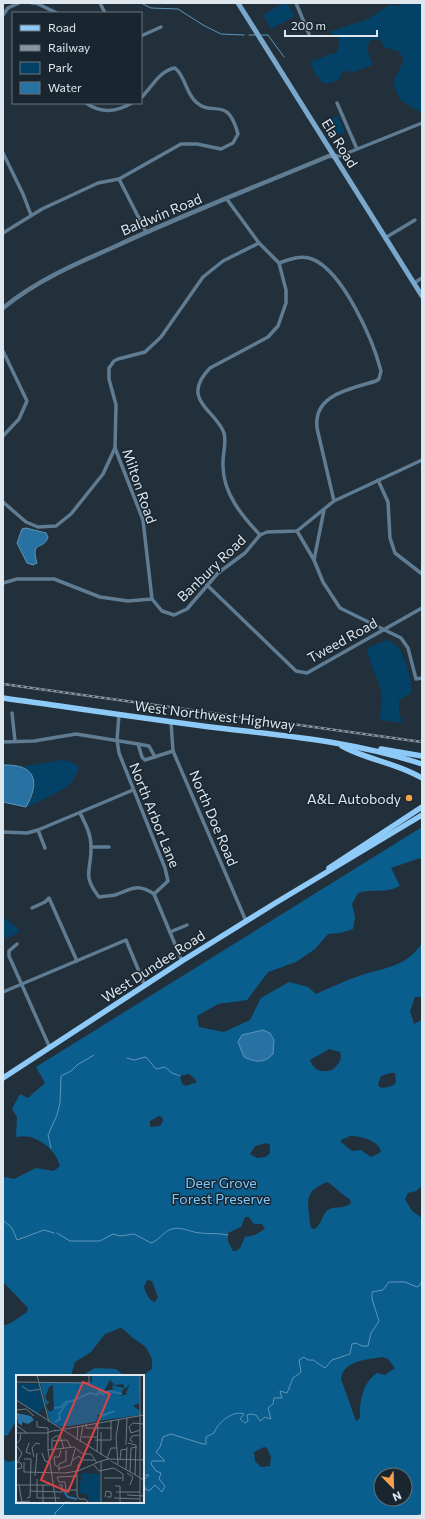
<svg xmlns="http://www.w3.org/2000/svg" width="425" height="1519" font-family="Commissioner,sans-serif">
  <rect width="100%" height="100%" fill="#22303b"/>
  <g fill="#034266">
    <polygon points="284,3 287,3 295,16 271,29 263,15"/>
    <path d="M403,3H422V113L400,100L393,83L404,59L398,51L384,47L380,39L370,40L367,50L373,65L351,73L347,70L341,73C340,83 332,83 323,83C317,76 310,70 312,60C320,60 327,54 336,53L339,46L338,37L329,32L368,19L389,5L398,6Z"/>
    <polygon points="338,116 345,132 332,137 325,122"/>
    <path d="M387,640C391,641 395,644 398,647C404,653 414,685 411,693L399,700V711L402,723L380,720C380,714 383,699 382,695C380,680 369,665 367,648Z"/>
    <path d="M63,760L72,762L79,767C77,774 73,781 68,786C64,789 29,807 26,807C38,790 39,778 20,767Z"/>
    <polygon points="3,917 18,928 19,933 3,939"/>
  </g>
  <g fill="#0a5e8d" fill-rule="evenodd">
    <path d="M422,827V860L420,858L391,868L400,886C383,894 375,888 358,893L352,904L355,917L353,929L340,933L328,934L315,949L296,962L268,972L247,1000L218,1004L197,1016L199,1027L224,1032L250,1020L261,998L289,982L308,987L316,994C330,988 344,981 359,976C384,967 406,968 422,943V997H415L410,1011L414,1024L422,1020V1186L416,1191L408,1193L405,1199L412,1211L422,1218V1516H3V1459L8,1462L17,1460V1502H143L142,1376L152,1369V1359L146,1347L133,1338L123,1329L120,1328L105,1334L91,1352L75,1362L71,1375L73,1376H17V1426L14,1424L8,1435L3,1436V1326L11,1323L27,1312L28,1308L3,1282V1179L6,1177L14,1179L36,1168L54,1171L60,1166C55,1148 35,1133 16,1137L17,1117L12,1109L20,1094L28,1098L45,1083L36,1067ZM329,1049L340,1052C343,1060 338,1065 332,1070C322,1073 314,1071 310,1060ZM390,1073H395L396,1082L394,1085L384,1088L379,1087L378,1084L381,1076ZM189,1074L194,1078L197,1082L186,1086L182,1084L180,1076ZM159,1116L162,1117L163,1121L160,1126L150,1127V1121ZM350,1136C360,1136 379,1140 381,1152L371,1157L361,1150L352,1151L341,1142V1140ZM266,1143L270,1145V1153L266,1157L257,1158L250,1154L255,1146ZM327,1182C333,1184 341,1195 350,1199L351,1203C345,1210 335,1205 328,1210C321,1215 321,1229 312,1229C309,1223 310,1220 309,1213C306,1195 310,1189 327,1182ZM245,1217H249L254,1224H262L265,1229L255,1235L245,1237L240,1248L236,1251H233L228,1241V1233L241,1227ZM147,1280L152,1281L158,1297L155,1302C148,1300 146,1293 144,1287ZM382,1357L388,1359L395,1368L385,1375L377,1373C363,1382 359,1402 360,1418L356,1421L341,1379C343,1360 367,1360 382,1357ZM264,1447L267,1448L271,1457L270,1466L261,1467L255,1461L254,1452ZM381,1475H405V1499H381Z"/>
    <polygon points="95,1368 116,1369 124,1376 81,1376"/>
  </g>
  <g fill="#2872a3" stroke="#5f95b9">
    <path d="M26,528L46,533L48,537C44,551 30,539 37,563L33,565L27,563L17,543L22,529Z"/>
    <path d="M3,765C35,764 41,781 26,807L3,802Z"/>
    <path d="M263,1030L270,1033L274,1040L273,1054C264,1064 255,1062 244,1057L238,1042L242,1035Z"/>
  </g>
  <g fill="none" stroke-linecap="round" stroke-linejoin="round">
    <g stroke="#5f95b9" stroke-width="1">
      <polyline points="141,3 151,8 178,9 203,25 221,34 244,35"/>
      <polyline points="249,35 255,35"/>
      <polyline points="262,35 268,35 284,57"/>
      <polyline points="127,1058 134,1060 146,1057 156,1069 165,1067 172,1073 180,1076"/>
      <polyline points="51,1148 48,1135 57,1115 60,1103 61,1076 71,1071 77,1065 94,1055"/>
      <polyline points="3,1220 12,1228 17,1240 44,1230 54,1233"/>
      <path d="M57,1233L70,1241H100L113,1234L120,1236L134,1234L151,1243C159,1240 162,1234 169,1230C181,1225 188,1232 200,1233C210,1234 218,1233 228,1235"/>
      <path d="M143,1475H149L143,1481L146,1490H150L155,1485L162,1492L165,1486L159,1479L161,1473L156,1471L151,1464L152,1461H165L156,1452L160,1447L163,1437L171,1434L203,1444H206V1437L214,1433C218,1422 233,1410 244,1414L240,1419L245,1423L248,1421L247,1415L251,1414L256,1415L260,1421L265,1417L271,1419L268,1408L273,1404L274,1398H282L280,1391L287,1393L293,1378L301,1372L299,1360L304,1357L308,1360H313L325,1368L332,1360L350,1354L352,1344L356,1343L362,1346H368L371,1333L379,1321L372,1299V1292L383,1290L389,1282H405L417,1287L419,1286L422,1281"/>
      <polyline points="55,1516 55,1513 66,1502"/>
    </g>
    <g stroke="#607c92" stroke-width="3.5">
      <polyline points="32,3 36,3 57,13"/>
      <polyline points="100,3 105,13"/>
      <polyline points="296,3 309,34"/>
      <polyline points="3,15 8,8 19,3"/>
      <polyline points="141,36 161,27"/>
      <path d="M86,103C102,114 116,112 132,103"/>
      <polyline points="337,103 357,149"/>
      <polyline points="3,153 23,194 31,215"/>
      <polyline points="335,156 340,156 422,123"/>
      <polyline points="119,179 146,232"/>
      <path d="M226,198L259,243L279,263L286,290V303L278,326L268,337L210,368C179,400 216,410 224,433C227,444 222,455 223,466C223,493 242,516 260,535"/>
      <path d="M3,233L42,209L98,183L119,179L181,144H197L221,149L233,143L238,134C227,94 213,118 196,102C185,92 186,77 175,68C160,70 151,88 141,98"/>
      <polyline points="385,238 415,220"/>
      <path d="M279,263C290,259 301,255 312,259C343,271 373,340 381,371L379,379L376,381C351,389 313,394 317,428L334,501"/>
      <polyline points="414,283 422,278"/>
      <polyline points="3,351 27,401 19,419 3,436"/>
      <polyline points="378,480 388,502 390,538 395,553 422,574"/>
      <polyline points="3,502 26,522 38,527 56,526 71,514 103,474 115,448"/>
      <polyline points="297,531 314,560 323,582 340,608 401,638 408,648 416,679 422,678"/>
      <polyline points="314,560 324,510"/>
      <polyline points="3,583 17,579 54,579 100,597 128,601 152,599 162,611 174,615 187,609 218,573 245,553 260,535 267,532 297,531 334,501 422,460"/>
      <polyline points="207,585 296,671 307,673 422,608"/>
      <polyline points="152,599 143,520 115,448 116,405 109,379 109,368 114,361 118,359 145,352 161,337 203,277 223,261 259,243"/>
      <polyline points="12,713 15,741"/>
      <polyline points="119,714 117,740 119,753 165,868 168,881 154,894 182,961"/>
      <polyline points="171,722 173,751 246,921"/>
      <polyline points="3,742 34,741 76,734 138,744 142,757 145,760 173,751"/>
      <polyline points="138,744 149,746 155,757"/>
      <path d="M80,813C85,823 91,834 91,846C92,871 81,874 99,897C104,896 110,896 115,895C132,889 137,883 154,894"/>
      <polyline points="38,830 45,848"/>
      <polyline points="3,832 27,833 38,830 133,790"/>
      <polyline points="91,847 109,847"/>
      <polyline points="32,908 45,902 49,898 77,961"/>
      <polyline points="170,932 187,925"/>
      <polyline points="17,944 9,951 9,956 50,1048"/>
      <polyline points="3,992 126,940 145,986"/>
      <polyline points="419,1516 422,1515"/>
    </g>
    <path stroke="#607c92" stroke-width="4.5" d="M3,308C36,281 75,264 114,247C185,214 257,186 329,156H335"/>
    <polyline stroke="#7aa8cc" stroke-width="5" points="238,3 422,296"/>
    <g stroke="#8ecaf8" stroke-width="5.5">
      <path d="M3,698C75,708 147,719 219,728C287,736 357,742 422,764"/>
      <path d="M342,746C367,760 397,763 422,778"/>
      <polyline points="381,749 422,756"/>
      <polyline points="329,868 422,807"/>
      <polyline points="3,1078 182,961 277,902 422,815"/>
    </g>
    <defs>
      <polyline id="rail" points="3,684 422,742"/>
    </defs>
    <use href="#rail" stroke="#8a959d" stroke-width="2.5"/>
    <use href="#rail" stroke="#192630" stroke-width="1" stroke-dasharray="3" stroke-linecap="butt"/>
  </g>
  <circle fill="#f8a04b" stroke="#192630" stroke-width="1.5" cx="409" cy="798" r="4"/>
  <g text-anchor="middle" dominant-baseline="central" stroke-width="3" stroke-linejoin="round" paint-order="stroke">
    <g font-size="14" fill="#dee7ed" stroke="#192630">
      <text transform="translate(340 143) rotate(58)">Ela Road</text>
      <text transform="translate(161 214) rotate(-23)">Baldwin Road</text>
      <text transform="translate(140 486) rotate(71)">Milton Road</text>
      <text transform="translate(211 568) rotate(-44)">Banbury Road</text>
      <text transform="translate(342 640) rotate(-29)">Tweed Road</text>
      <text transform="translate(215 715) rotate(7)">West Northwest Highway</text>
      <text transform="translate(155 815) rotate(68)">North Arbor Lane</text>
      <text transform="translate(214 818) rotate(67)">North Doe Road</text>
      <text transform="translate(153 966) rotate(-33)">West Dundee Road</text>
    </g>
    <g font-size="14" fill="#dee7ed" stroke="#192630" text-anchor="end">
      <text x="401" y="798">A&amp;L Autobody</text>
    </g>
    <g font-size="14" fill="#7cc7fe" stroke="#192630">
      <text x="221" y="1182">Deer Grove<tspan x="221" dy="16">Forest Preserve</tspan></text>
    </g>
  </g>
  <g transform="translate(16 1375)">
    <rect width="128" height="128" fill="#22303b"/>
    <path d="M0,8L24,9L28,32L22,40L0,25ZM66,98L84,99L85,128H73L72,120L63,117Z" fill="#034266"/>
    <path d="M76,0H124L123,28L117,31L124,36V40L82,46L86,40H81L82,43L79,47L46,52L34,47L30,32L34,37L38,34L37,10L33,12L29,23L33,27L30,31L24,7H76ZM94,5L99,10L107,9L109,14L114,9L110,18L112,19L104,21L108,13L96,10L97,15L88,16Z" fill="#0a5e8d" fill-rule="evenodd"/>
    <path d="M0,38L15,41L18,45L12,49L6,47V51L2,48Z" fill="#2872a3"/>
    <path fill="none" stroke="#2872a3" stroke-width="2" d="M49,27L56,26L74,18L81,20L83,16L86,19L94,16L106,19M38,33L45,32L49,27M85,41L99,36M39,47L44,44L43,39L51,28M47,115L52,122L61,124"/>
    <path fill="none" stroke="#6d7982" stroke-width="1" d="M21,0L33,47M0,7L73,8V0M6,11L13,16L25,14M0,25L93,84L128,85M0,35L10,34L18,41M21,46V52L32,53V58M70,49V53H96M0,50L11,58M124,55L115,58L113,52L117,48L128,49M38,56L128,40M0,58H30L40,55M32,58V75L40,128M40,61H44L48,74M66,62H82M61,65L62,51M79,65H95V45M36,66L51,65L55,73M64,67L67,50M117,67L114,65L116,61L124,60M13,68L10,77L15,79M112,68L120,70L119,100M0,69L4,65L5,58M0,70L6,78L0,90M110,70L111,43M32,75L58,72L67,79H75L81,88M36,75V64L40,61M81,77L82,47M26,78L29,86L34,87M85,80V57M18,82L16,73L20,68L24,69M91,83L95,73H101M8,84H15L14,122L11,123M57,85L63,81L66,85M66,85H79M104,85L105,75L111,74M95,86L128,105M8,87V97L49,98L62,96L85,86M102,89L100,62L103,44M78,90L83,96L98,93L107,99V106M42,92L39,90L38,82H43L45,75M0,94L6,93L5,88L2,87M42,94L55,90L59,74M110,95L111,72M43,96V89L50,86V75M62,96V90L66,85M114,97L115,73L121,72M111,98L117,102L114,110M61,99V120L63,124H69L73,128M19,101L21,78M61,101L41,102L43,107H49L50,115H61M88,103H106M21,104V123H44M0,110H37M3,110L6,128M99,111H104V128M14,116L46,117V110H43M100,117H124M111,120L128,121M89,122L90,116L95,117V122H91M98,123L124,124M0,127L14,126M27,127V110M49,127L61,128M85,128V86L93,84M124,128V0"/>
    <path fill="#d74546" fill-opacity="0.15" stroke="#d74546" stroke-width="2" d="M67,7L94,19L52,117L25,105Z"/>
    <rect width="128" height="128" fill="none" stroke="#dee7ed" stroke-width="2"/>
  </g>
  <rect width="425" height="1519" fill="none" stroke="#dee7ed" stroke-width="8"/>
  <rect x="12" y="12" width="130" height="92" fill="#192630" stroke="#68737c"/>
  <rect x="20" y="25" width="20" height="6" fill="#8ecaf8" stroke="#68737c"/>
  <text x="48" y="32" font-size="12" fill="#dee7ed">Road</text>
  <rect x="20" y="45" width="20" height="6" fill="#8a959d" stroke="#68737c"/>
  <text x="48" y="52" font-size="12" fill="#dee7ed">Railway</text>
  <rect x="20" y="62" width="20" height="12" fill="#034266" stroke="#68737c"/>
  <text x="48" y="72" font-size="12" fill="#dee7ed">Park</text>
  <rect x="20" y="82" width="20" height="12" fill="#2872a3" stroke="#68737c"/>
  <text x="48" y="92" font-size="12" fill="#dee7ed">Water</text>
  <g transform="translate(393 1487) rotate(157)"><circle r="19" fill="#192630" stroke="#68737c"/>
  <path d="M0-3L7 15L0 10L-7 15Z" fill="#f8a04b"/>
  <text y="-6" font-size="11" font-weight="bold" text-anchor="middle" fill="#dee7ed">N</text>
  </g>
  <path d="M285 30v6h92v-6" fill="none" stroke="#dee7ed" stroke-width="2"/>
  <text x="291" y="30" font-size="12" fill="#dee7ed" stroke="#192630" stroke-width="3" paint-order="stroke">200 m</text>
</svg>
